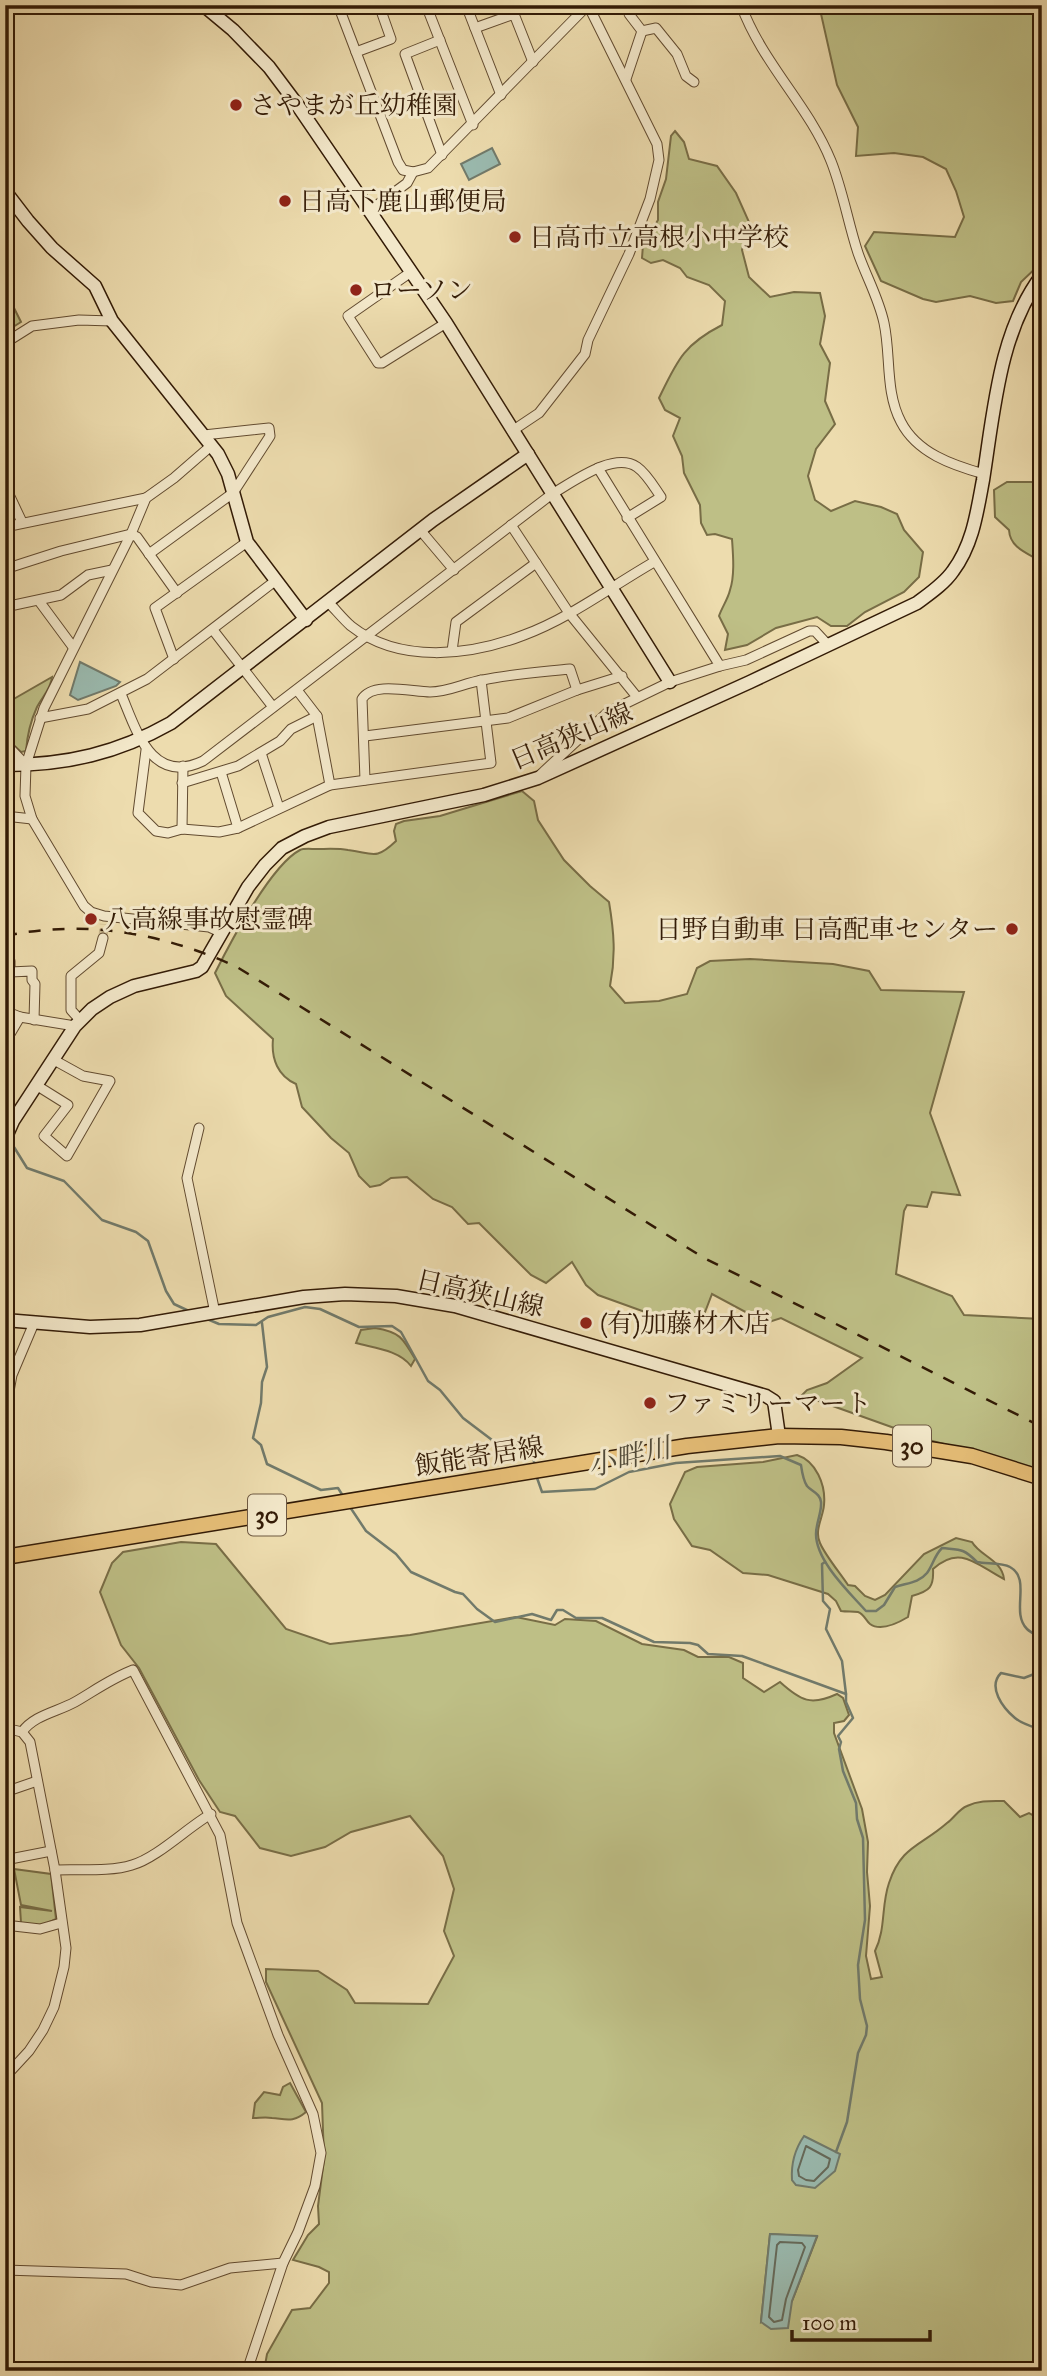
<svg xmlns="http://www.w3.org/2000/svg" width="1047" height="2376" font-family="'IM FELL Great Primer','Noto Serif JP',serif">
  <rect width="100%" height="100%" fill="#eddcae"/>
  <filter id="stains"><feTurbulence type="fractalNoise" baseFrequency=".00286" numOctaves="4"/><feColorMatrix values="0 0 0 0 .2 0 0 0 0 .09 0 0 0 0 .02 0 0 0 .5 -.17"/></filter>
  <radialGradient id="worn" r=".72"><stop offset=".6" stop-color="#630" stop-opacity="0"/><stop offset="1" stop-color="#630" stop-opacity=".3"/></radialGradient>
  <g fill="#bebf86" stroke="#786d46" stroke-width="2" fill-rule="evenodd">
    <polygon points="819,5 1042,5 1042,184 1039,214 1042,217 1042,262 1021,282 1013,301 996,303 970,296 936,302 923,299 881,281 865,246 874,232 955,237 964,217 956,191 946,169 923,157 894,153 856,156 858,127 837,85"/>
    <path d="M675,131L684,142L689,159L717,166L736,193L749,222L742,250L749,277L770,297L794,292L820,293L825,316L820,344L830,363L825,401L835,424L816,449L808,476L815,500L831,511L855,501L881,507L897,514L904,530L923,552L919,577L904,592L865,612L847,626H831L817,617L776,628L747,645L725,650L728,634L719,616C722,607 728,599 730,590C735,575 733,554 732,539L715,534L707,535L701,523L700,505L684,473L682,456L673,436L680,418L665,410L659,398C677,361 683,345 722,325L725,301L709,285L687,277L680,268L663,260L651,263L642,258L643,245L658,220V202L666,179L671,136Z"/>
    <polygon points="5,264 12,273 6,292 21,322 5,332"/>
    <path d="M1040,474H1042V562C1027,553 1010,548 1009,530L995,517L994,490L1007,482H1033Z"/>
    <path d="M52,677C51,689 42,697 37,707C31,720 27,738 26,751L21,752L5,737V704Z"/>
    <path d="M522,791L534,801L538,820L564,860L590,886L609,902C614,932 616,956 610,986L625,1003L659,1001L687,994L697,968L710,961L750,959L833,964L869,971L881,990L964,992L930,1113L960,1195L932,1192L927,1207L907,1205L904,1211L896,1274L952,1296L964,1315L1042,1319V1470L925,1439L802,1395L807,1390L827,1383L862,1358L781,1318L766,1323L712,1294L702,1320L645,1312L598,1295L586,1285L572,1262L546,1283L531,1275L479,1223L468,1224L452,1207L433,1199L407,1177L391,1178L380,1185L370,1187L359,1176L349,1153L331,1138L302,1107L296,1084C278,1076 271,1059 273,1039L226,996L215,973C230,943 271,865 300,850C304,848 311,849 316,849C326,849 338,848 348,850C373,853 375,861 396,841L394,831L396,824L404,821L440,816Z"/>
    <path d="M375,1328C400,1332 403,1338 415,1359L411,1366C399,1350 374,1348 356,1343L361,1330Z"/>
    <path d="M797,1455C816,1461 826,1485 824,1505C823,1518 814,1530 820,1543C825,1555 840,1573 848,1585L855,1586L865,1596L875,1600L885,1595L924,1554L956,1538L972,1542C980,1556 1002,1560 1004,1579C977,1565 960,1544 933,1569C934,1587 930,1591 912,1596L908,1617C898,1623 881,1632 870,1624C866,1621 864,1614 858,1612C853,1611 847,1612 841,1611L836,1601L828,1594L768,1575L743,1573L710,1550L692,1546L674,1519L670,1504L685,1472L697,1467L763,1462Z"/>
    <path d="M181,1542L216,1544L286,1629L330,1644L410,1635L516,1617L555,1625L565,1619L596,1621L642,1644L684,1650L698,1657H729L743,1663V1678L764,1692L780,1682C801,1701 811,1706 837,1694L843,1698L849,1715L844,1721L834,1723V1733L862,1809L868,1842L867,1872L870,1906L866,1956L871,1979L882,1977L875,1951C886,1929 881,1906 889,1883C901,1846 921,1846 947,1823C954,1818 959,1809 967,1806C979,1800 992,1801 1004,1801L1020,1817L1029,1813L1042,1820V2371H264L267,2354L292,2310L310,2308L329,2283V2272L319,2267L293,2260L308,2235L319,2224L318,2206L324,2159L322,2103L266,1982V1969L318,1971L347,1990L355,2003L428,2004L454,1956L444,1931L454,1889L443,1856L410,1816L351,1832L325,1847L291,1856L260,1848L235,1816L220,1812L199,1780L139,1668L121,1645L100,1592L112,1563L123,1552ZM770,2234L817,2237L792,2301L761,2322Z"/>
    <polygon points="14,1869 51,1874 56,1919 41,1926 21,1923 20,1907 52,1911 21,1905"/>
    <path d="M290,2083L306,2112C293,2123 286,2119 272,2118C266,2117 259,2118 253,2118L255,2103L264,2092L280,2095L283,2087Z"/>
  </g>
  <g fill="#9abaaf" stroke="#717a6b" stroke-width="2">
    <polygon points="492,148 500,164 469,180 461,164"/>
    <polygon points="80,662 120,682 116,686 78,700 70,695"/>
    <path d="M804,2136L840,2154L835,2171L815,2188L796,2185L792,2180C791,2165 795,2149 804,2136Z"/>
    <polygon points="770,2234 817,2236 792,2301 788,2328 771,2329 761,2322"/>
  </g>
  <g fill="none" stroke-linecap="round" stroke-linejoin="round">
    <g stroke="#666a5a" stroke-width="2">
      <polygon points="806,2146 830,2159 828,2167 814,2181 806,2180 799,2176 798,2170"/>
      <polygon points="780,2242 802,2243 805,2247 786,2299 782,2320 774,2322 769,2317 777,2245"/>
    </g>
    <g stroke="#717a6b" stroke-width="2.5">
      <polyline points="9,1139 27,1168 64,1181 102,1220 136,1232 148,1241 166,1291 174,1304 191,1312"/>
      <polyline points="207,1319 219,1324 256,1325 268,1317 305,1307 320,1309 359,1327 392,1326 401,1332 428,1381 440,1390 463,1418 496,1443 527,1447 531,1451 535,1465"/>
      <polyline points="262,1323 267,1367 262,1382 261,1403 253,1438 261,1445 267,1464 321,1490 338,1488 343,1496"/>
      <path d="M536,1475L542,1492L595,1489L629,1472L676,1463L780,1456L801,1465C802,1472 803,1480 807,1486C812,1492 820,1493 821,1502C822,1512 816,1523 816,1534C816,1561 849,1592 866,1611H876L884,1605L895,1587C906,1583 919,1583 927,1573C933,1565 934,1556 942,1548C961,1550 963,1548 977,1562C986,1564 1002,1562 1010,1567C1032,1579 1010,1612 1027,1629C1031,1633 1037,1635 1042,1638"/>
      <polyline points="350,1507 366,1531 396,1554 411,1572 455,1592 463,1594 477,1609 495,1622 532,1614 551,1620 557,1610 563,1610 576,1618 602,1618 654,1642 690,1643 698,1645 708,1654 742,1656 846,1694 846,1702 853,1718 838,1736 841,1742 839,1749 843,1771 856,1803 857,1819 863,1838 865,1920 858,1965 860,1999 867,2026 866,2035 858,2053 847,2122 836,2152"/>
      <polyline points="825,1562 822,1564 823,1601 830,1609 826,1629 842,1661 846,1694"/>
      <path d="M1042,1671L1024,1678L1001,1673C987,1687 1003,1708 1015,1718C1022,1724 1033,1727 1042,1730"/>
    </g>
    <polyline stroke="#c8b58c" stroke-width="9" stroke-dasharray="9 4.5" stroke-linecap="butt" points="103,938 104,924"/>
    <defs>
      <g id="street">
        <polyline points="338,5 398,162 403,170 413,172 428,168 588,5 657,144 659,160 650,199 629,254 588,340 585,354 539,413 512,431"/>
        <polyline points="426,5 473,125"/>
        <polyline points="466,5 501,95"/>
        <polyline points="542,5 545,5"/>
        <path d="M741,5C762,63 809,106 831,161C843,191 848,223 858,253C866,276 879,299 884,323C891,355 885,392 901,422C917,453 952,465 984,474"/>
        <polyline points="475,28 514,14 533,62"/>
        <polyline points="642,31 656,28 677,54 686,76 694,82"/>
        <polyline points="440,40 405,54 442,155"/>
        <polyline points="356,52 391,39 379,5"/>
        <polyline points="626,79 642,31 629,14"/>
        <polyline points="369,211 407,183 413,172"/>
        <polyline points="411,272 348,316 378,363 382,363 446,323"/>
        <polyline points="5,343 32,326 79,320 112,321"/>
        <polyline points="212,445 174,478 146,498 131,534 44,708 26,765 25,796 32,819 84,906 91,912 104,916 209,927 222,933"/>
        <polyline points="598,468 720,666"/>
        <polyline points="5,486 22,522"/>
        <polyline points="511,525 569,613 637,697"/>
        <polyline points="5,527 146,498"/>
        <polyline points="421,531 454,570"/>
        <polyline points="149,554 233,493 270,436 269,428 204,435"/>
        <polyline points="5,569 61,551 131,534 137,537 177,593"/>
        <polyline points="39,601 73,647"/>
        <path d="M329,603C336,610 343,619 351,626C399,664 470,656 524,635C570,618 612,586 654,562"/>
        <polyline points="5,607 61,595 88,575 112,570"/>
        <polyline points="213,630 273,707"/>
        <polyline points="452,651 456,622 536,563"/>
        <polyline points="174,659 155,608 247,542"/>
        <polyline points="297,690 317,716 330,785"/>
        <path d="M121,694C136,729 151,786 203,761L552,494C573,482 614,451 637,467C647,474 654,487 661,497L627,518"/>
        <polyline points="40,718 88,709 147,679 275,581"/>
        <polyline points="365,736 508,718 577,690 622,676"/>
        <polyline points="5,743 26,765"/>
        <polyline points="146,750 138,813 156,831 168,833 182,829 219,832 238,828 330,785 491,763 481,680"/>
        <polyline points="261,753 279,808"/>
        <polyline points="221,772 238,828"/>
        <polyline points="541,774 608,712 670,682 720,666 746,660 809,631 815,631 828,645"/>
        <path d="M365,780L362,699C373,681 412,692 430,692C449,692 464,683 483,680C511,674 541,672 570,669L577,690"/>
        <polyline points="182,783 238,766 280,741 291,729 317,716"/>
        <polyline points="5,816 32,819"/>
        <polyline points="182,829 183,766"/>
        <polyline points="10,961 10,972 32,971 32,980 35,984 34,1020"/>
        <polyline points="5,1011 20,1017"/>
        <polyline points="80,1020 71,1010 71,976 99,953 103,938"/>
        <polyline points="5,1036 10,1034 20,1017 75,1026"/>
        <polyline points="36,1085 68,1105 44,1136 67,1156 110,1081 83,1076 54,1060"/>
        <polyline points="199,1128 187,1178 215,1313"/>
        <polyline points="5,1413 12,1375 34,1323"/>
        <polyline points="5,1728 22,1732 30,1742 55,1870 66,1948 64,1967 54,2007 43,2030 29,2051 5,2077"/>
        <path d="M22,1732C34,1715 57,1712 75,1702C94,1691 112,1678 133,1670L220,1835L237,1923L278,2035L313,2114L321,2153L315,2186L298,2232L283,2263L247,2371"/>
        <polyline points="5,1792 37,1781"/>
        <polyline points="5,1860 51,1851"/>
        <path d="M55,1870C78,1869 111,1872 132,1865C157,1858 188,1827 211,1814"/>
        <polyline points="5,1925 40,1929 61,1923"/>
        <polyline points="5,2270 126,2274 151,2282 181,2285 230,2268 283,2263"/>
        <polyline points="5,2360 10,2371"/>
      </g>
      <g id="secondary">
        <polyline points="203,5 233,30 269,67 296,103 446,323 670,682"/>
        <polyline points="5,191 28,221 52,248 95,286 112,321 218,454 228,474 247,542 306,620"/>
        <path d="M5,765C67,765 118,753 171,723L433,520L528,454"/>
        <path d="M5,1139L13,1121L75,1026L92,1009L110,997L134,986L196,971L202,967L248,887L265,865L282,848L305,836L329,827L484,795L538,778L750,682L917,603C929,594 944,584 953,571C973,544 977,512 983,480C994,411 999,332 1042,275"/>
        <polyline points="5,1320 90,1327 140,1325 304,1297 345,1294 396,1296 455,1306 766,1396 774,1401 779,1436"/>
      </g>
      <polyline id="primary" points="5,1557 687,1446 779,1436 841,1437 886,1442 972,1456 1042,1478"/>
    </defs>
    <use href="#street" stroke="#624b30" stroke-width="11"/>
    <use href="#secondary" stroke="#331b06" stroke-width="15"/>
    <use href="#primary" stroke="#331b06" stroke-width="17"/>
    <use href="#street" stroke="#f3e8ca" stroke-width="9"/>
    <use href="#secondary" stroke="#f3e8ca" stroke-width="12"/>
    <use href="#primary" stroke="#e6be77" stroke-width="14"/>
    <path stroke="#331b06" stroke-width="2.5" stroke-dasharray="12 12" stroke-linecap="butt" d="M5,936C85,919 163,933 237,967L704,1258L1042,1427"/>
  </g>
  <g fill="#8f2418" stroke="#f3e8ca" stroke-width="2.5">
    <circle cx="236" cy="105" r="7"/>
    <circle cx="285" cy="201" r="7"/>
    <circle cx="515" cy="237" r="7"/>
    <circle cx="356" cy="290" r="7"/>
    <circle cx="91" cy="919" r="7"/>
    <circle cx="1012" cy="929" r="7"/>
    <circle cx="586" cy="1323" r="7"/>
    <circle cx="650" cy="1403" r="7"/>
  </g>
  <g text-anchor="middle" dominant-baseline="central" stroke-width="6" stroke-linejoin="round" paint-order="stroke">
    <g fill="#f3e8ca" stroke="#6d5841" stroke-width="2">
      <rect x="893" y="1425.5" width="38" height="41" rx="5"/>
      <rect x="248" y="1494.5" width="38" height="41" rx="5"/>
    </g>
    <g font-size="24" font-weight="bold" fill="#331b06">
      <text x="912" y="1446">30</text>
      <text x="267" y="1515">30</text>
    </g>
    <g font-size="26" fill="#331b06" stroke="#f3e8ca" text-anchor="start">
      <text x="250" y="105">さやまが丘幼稚園</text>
      <text x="299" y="201">日高下鹿山郵便局</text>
      <text x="529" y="237">日高市立高根小中学校</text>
      <text x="370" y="290">ローソン</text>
      <text x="105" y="919">八高線事故慰霊碑</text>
      <text x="998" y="929" text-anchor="end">日野自動車 日高配車センター</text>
      <text x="600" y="1323">(有)加藤材木店</text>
      <text x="664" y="1403">ファミリーマート</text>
    </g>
    <g font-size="26" fill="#331b06" stroke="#f3e8ca">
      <text transform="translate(571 736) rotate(-23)">日高狭山線</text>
      <text transform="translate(480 1293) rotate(13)">日高狭山線</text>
      <text transform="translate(479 1456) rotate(-9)">飯能寄居線</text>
    </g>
    <g font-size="28" font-style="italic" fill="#524b39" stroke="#f3e8ca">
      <text transform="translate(629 1457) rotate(-14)">小畔川</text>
    </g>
  </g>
  <rect width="1047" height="2376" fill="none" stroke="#eddcae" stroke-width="28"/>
  <rect x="7" y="7" width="1033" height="2362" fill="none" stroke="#331b06" stroke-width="3.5"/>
  <rect x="14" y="14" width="1019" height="2348" fill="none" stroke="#331b06" stroke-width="2"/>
  <path d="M792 2330v10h138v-10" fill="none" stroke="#331b06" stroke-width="3.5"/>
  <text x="802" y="2330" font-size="21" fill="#331b06" stroke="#f3e8ca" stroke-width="5" paint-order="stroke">100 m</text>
  <rect width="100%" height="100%" filter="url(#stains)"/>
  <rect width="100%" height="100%" fill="url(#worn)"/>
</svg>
